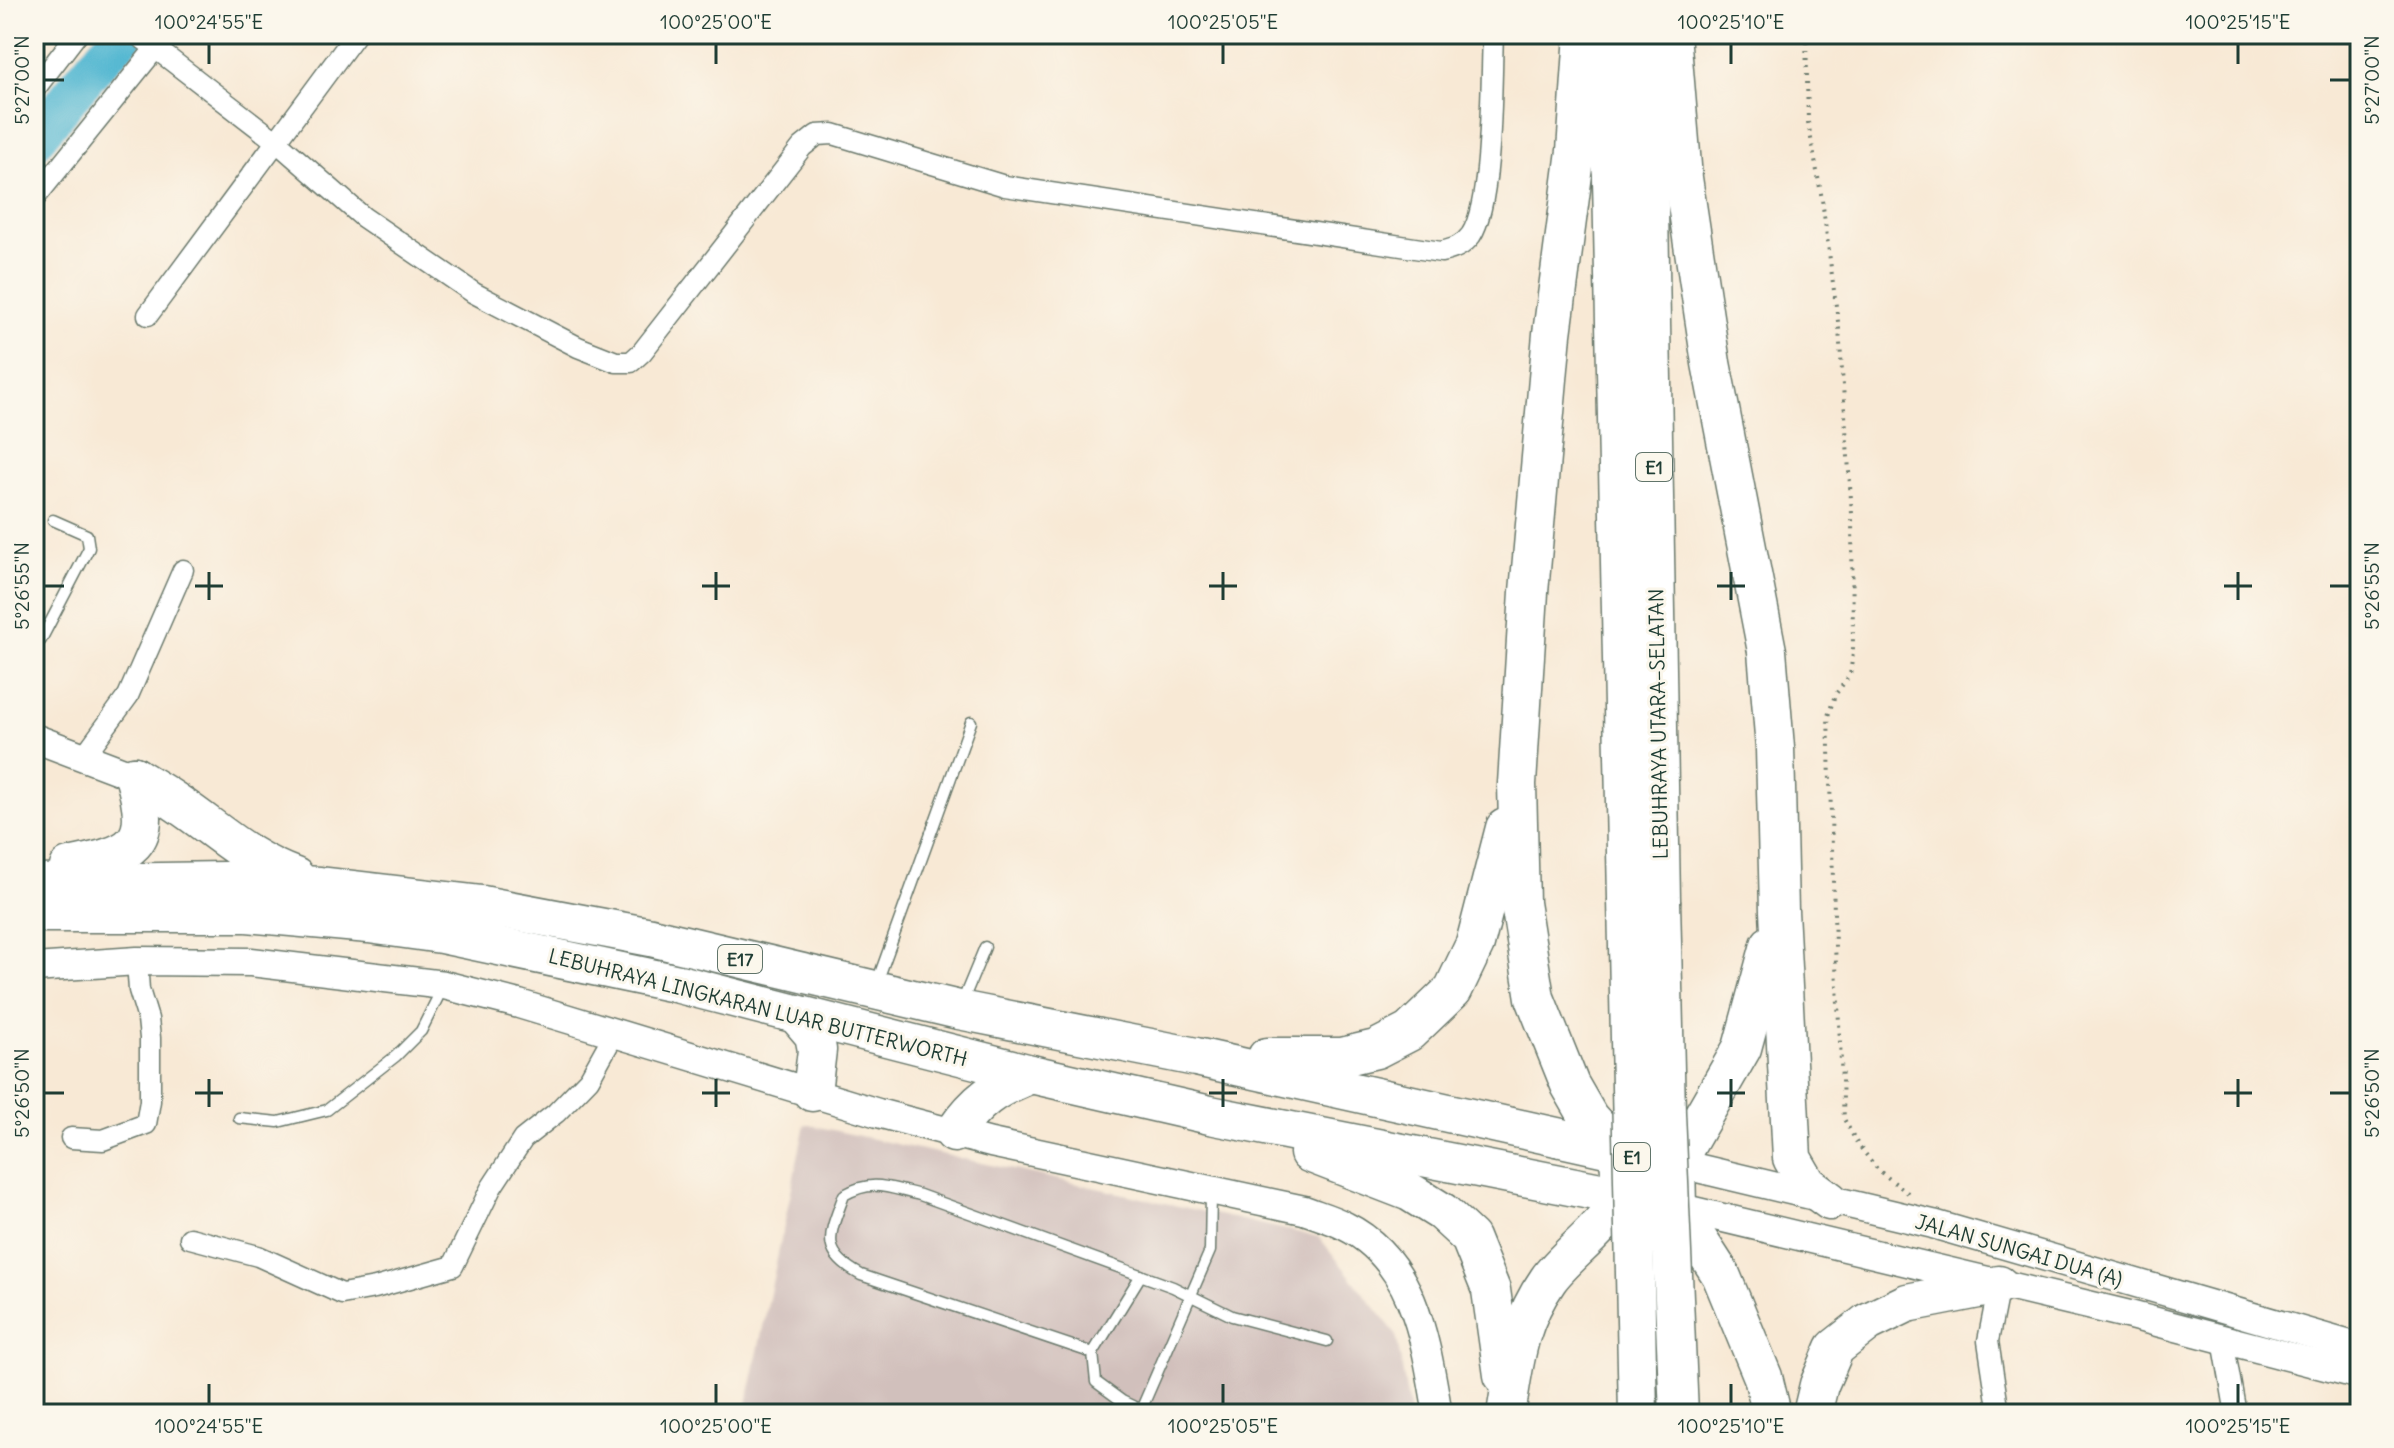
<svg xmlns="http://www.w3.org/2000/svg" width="2394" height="1448" font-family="Delius,sans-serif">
  <rect width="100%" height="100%" fill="#fbf7ec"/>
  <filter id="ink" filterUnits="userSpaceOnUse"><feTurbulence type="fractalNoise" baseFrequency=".0125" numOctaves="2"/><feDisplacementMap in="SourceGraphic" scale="16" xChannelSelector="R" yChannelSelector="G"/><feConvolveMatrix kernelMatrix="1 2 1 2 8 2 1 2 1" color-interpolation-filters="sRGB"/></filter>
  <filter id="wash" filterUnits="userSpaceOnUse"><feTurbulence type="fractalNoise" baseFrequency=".006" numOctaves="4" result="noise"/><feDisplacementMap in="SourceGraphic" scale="32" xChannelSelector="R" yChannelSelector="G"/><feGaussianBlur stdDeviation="1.8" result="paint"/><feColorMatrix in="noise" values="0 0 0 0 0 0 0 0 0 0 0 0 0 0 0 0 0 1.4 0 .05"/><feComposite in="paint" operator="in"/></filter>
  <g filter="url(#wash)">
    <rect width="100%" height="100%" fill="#f8e9d5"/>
    <polygon fill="#d1c0bc" points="805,1124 1319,1237 1396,1334 1410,1414 745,1414"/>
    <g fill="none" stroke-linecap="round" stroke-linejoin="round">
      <polyline stroke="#52b7d1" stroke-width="40" points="34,140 96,64 125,34"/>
    </g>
  </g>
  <g filter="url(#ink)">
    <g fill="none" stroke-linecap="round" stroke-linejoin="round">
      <defs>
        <g id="service">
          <polyline points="34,646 41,640 89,548 87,535 53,520"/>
          <polyline points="876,985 971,722"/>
          <polyline points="961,1005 985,947"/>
          <polyline points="239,1118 278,1122 327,1110 396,1056 421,1031 443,987"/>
          <polyline points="1093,1353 1141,1275"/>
          <polyline points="1141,1410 1210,1251 1211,1194"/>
          <path d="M1149,1414L1122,1401L1096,1382L1093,1353L861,1275C818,1252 830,1234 844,1195C873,1178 889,1188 920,1195L1173,1287L1232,1316L1327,1341"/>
        </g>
        <g id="minor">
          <path d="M137,34L277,142L363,217L474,293L578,347L616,362H631L642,352L802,147L817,135L833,134L1005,186L1441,252C1454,249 1463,246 1471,235C1493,202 1491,78 1493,34"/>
          <polyline points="34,90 77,34"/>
          <polyline points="34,199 167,34"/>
          <polyline points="148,315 356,34"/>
          <polyline points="84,756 128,696 183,570"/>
          <polyline points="71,1138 103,1140 146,1124 150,1101 150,1038 148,1019 139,990 137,961"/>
          <polyline points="190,1238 258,1256 342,1294 375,1288 453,1266 491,1188 523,1139 556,1113 589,1079 614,1034"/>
          <polyline points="1999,1285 1988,1341 1999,1414"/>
          <polyline points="2223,1340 2236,1414"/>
        </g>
        <g id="secondary">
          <polyline points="34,738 134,776"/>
          <path d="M34,968L137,961L251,962L444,985L519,1004L878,1113L991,1143L1304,1210C1317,1215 1332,1219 1345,1226C1416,1261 1426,1345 1438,1414"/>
          <polyline points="1676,1163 1933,1224 2360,1348"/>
          <polyline points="1677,1207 2130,1315 2360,1375"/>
        </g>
        <g id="motorway">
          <polyline points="1609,34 1627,899"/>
          <polyline points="1646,34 1661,901"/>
          <polyline points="1671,34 1683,178 1711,363 1767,651 1775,748 1779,911 1792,1158 1807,1184 1830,1201"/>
          <path d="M134,776C148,785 163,793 177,803C220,832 244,858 295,877"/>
          <path d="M69,867C132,854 156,847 134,776"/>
          <polyline points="34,884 225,881 320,886 482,905 651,937 959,1010 1196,1057 1665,1161"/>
          <polyline points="34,913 247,913 369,924 441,934 679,984 1031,1074 1210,1115 1666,1205"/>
          <polyline points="1770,945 1742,1048 1676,1163 1677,1207 1721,1275 1763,1377 1772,1414"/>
          <polyline points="796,1014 814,1035 817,1050 812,1092"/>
          <polyline points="1267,1057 1342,1057 1376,1049 1409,1032 1453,990 1475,944 1505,828"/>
          <path d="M954,1133C977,1100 993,1089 1031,1074"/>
          <polyline points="1309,1153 1410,1192 1442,1212 1470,1238 1491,1290 1503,1375"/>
          <path d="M1507,1408C1515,1359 1518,1323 1548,1280C1565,1255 1615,1221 1619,1195C1622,1181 1619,1165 1619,1151L1589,1118L1570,1085L1535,998L1520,903L1517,784L1529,592L1552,334L1576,151L1584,34"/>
          <polyline points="1812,1414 1819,1385 1835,1348 1868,1322 1907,1303 1999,1285"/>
        </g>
      </defs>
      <use href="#service" stroke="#6b796c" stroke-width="13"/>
      <use href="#minor" stroke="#6b796c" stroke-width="23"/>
      <use href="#secondary" stroke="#6b796c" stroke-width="31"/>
      <use href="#motorway" stroke="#6b796c" stroke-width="41"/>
      <polyline stroke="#6b796c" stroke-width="4" stroke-dasharray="2 6" stroke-linecap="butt" points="1806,34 1808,122 1822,199 1839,329 1852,514 1853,653 1850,675 1835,695 1828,716 1835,946 1844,1119 1857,1143 1878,1170 1908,1193"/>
      <use href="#service" stroke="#fff" stroke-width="10"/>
      <use href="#minor" stroke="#fff" stroke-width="20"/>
      <use href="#secondary" stroke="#fff" stroke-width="28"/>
      <use href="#motorway" stroke="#fff" stroke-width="38"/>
      <defs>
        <g id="motorway-bridge">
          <polyline points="1627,899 1638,1414"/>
          <polyline points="1661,901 1666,1113 1679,1414"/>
        </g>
      </defs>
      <use href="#motorway-bridge" stroke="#6b796c" stroke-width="41" stroke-linecap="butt"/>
      <use href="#motorway-bridge" stroke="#fff" stroke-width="38"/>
    </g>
  </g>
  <path fill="none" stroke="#1f3d34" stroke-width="3" d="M209,44V64M716,44V64M1223,44V64M1731,44V64M2238,44V64M44,80H64M2330,80H2350M209,572V600M716,572V600M1223,572V600M1731,572V600M2238,572V600M44,586H64M195,586H223M702,586H730M1209,586H1237M1717,586H1745M2224,586H2252M2330,586H2350M209,1079V1107M716,1079V1107M1223,1079V1107M1731,1079V1107M2238,1079V1107M44,1093H64M195,1093H223M702,1093H730M1209,1093H1237M1717,1093H1745M2224,1093H2252M2330,1093H2350M209,1384V1404M716,1384V1404M1223,1384V1404M1731,1384V1404M2238,1384V1404"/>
  <g text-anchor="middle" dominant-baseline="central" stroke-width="6" stroke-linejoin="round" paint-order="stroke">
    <g fill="#fbf7ec" stroke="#61756b" stroke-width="2">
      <rect x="1636" y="453" width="36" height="28" rx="6"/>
      <rect x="718" y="945" width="44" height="28" rx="6"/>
      <rect x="1614" y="1143" width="36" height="28" rx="6"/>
    </g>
    <g font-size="18" font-weight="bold" fill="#1f3d34">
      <text x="1654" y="467">E1</text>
      <text x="740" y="959">E17</text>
      <text x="1632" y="1157">E1</text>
    </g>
    <g font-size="20" fill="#1f3d34" stroke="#fbf7ec">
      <text transform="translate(1658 724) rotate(-91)">LEBUHRAYA UTARA–SELATAN</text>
      <text transform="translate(758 1007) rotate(14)">LEBUHRAYA LINGKARAN LUAR BUTTERWORTH</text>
      <text transform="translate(2019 1250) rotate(16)">JALAN SUNGAI DUA (A)</text>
    </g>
  </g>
  <rect width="2394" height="1448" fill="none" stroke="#fbf7ec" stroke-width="88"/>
  <rect x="44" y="44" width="2306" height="1360" fill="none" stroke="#1f3d34" stroke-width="3"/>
  <g font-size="20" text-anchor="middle" fill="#1f3d34">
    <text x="209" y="29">100°24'55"E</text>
    <text x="716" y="29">100°25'00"E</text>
    <text x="1223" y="29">100°25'05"E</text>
    <text x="1731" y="29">100°25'10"E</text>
    <text x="2238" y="29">100°25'15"E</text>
    <text transform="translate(22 80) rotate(-90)" y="7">5°27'00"N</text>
    <text transform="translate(2372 80) rotate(-90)" y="7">5°27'00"N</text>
    <text transform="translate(22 586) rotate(-90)" y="7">5°26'55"N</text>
    <text transform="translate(2372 586) rotate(-90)" y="7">5°26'55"N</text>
    <text transform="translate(22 1093) rotate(-90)" y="7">5°26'50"N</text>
    <text transform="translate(2372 1093) rotate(-90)" y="7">5°26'50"N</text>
    <text x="209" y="1433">100°24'55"E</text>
    <text x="716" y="1433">100°25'00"E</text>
    <text x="1223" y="1433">100°25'05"E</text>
    <text x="1731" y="1433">100°25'10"E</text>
    <text x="2238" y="1433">100°25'15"E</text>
  </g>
</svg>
